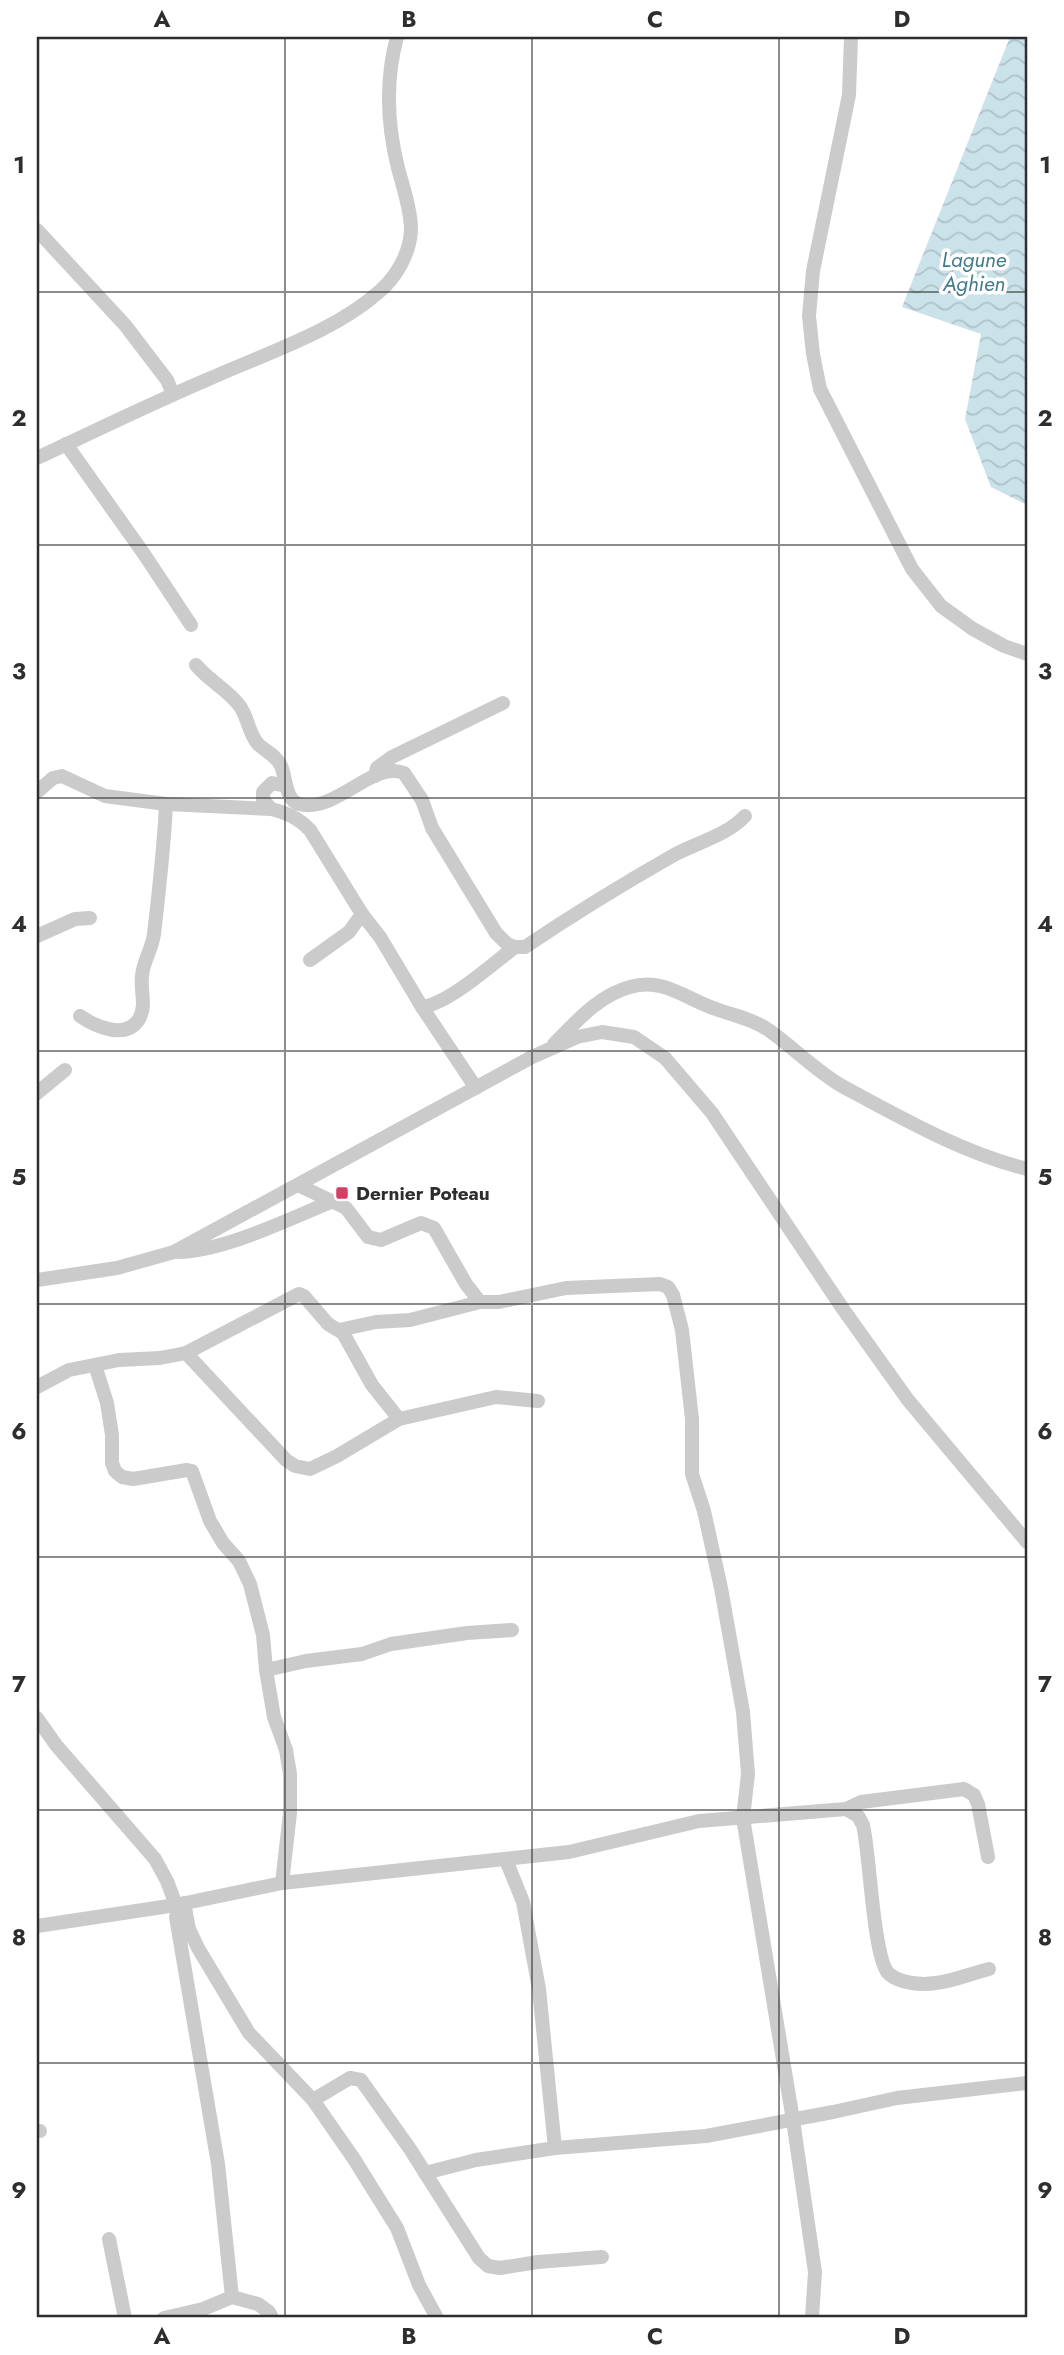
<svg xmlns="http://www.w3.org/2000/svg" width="1064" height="2355" font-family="Jost,sans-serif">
  <defs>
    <pattern id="water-waves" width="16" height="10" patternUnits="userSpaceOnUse" patternTransform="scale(1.75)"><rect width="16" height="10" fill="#cae2e9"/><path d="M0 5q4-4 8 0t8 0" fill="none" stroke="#aec2c8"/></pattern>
  </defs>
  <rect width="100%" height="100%" fill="#fff"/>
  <polygon fill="url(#water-waves)" points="1010,37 1027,37 1027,505 991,487 965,419 981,334 902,307"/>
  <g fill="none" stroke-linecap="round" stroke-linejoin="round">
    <g stroke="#cbcbcb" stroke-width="14">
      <polyline points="851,37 849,95 813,271 809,316 813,354 820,389 912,569 941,606 973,629 1004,646 1027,654"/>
      <polyline points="37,230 125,325 167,380 173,394"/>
      <polyline points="66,444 144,554 191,625"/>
      <path d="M37,458C95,431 152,403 211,378C267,353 334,332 380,291C397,276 410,253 411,230C411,210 403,187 398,168C387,124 385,81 397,37"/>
      <path d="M196,665C209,681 227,689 239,705C248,716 248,733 258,744C265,751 277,756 281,766C286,776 285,800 299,804C336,814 372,760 404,773L422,800L432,828L496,933L507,944L515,947H525C574,914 623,884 674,855C698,842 726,836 745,816"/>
      <polyline points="375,776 377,768 392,757 503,703"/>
      <path d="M37,792L53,778L62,776L105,796L166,804L271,809C288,813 298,818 310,830L362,914L349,932L310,960"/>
      <polyline points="271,809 263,800 263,792 272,783 286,786"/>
      <polyline points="362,914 380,937 422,1007 476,1088"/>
      <polyline points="37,936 75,919 90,918"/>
      <path d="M422,1007C450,1003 492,964 515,947"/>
      <path d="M80,1016C96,1027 126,1040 139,1019C147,1006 140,990 142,976C143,962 152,949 154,934C159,891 164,848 166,804"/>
      <path d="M554,1044C576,1022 599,995 630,987C664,977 687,1000 716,1009C735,1016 753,1019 770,1031C795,1049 816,1071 842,1086C901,1118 963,1153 1027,1169"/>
      <polyline points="37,1093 65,1070"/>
      <polyline points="298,1185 346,1208 368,1237 381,1240 421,1223 434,1228 466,1284 480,1302 499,1302 566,1288 660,1284 668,1287 673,1295 682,1330 692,1419 692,1474 704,1511 721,1588 743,1712 748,1774 743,1818 793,2120 815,2272 812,2318"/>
      <path d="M178,1252C225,1251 289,1219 333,1201"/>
      <polyline points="37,1280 117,1268 174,1252 532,1057 577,1037 602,1032 634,1037 665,1058 712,1113 843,1309 908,1400 1027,1542"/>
      <polyline points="339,1330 376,1322 410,1320 480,1302"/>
      <polyline points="186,1353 286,1460 295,1466 310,1469 337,1456 399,1419 496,1397 538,1401"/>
      <polyline points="95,1365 107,1403 112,1435 112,1463 115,1471 122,1477 133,1479 187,1470 192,1471 210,1521 223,1543 239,1561 250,1584 263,1635 266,1670 274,1717 286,1750 290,1774 290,1813 282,1883"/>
      <polyline points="37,1387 69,1370 119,1360 160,1358 186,1353 299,1294 304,1296 328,1324 343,1333 372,1385 399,1419"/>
      <polyline points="266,1670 306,1661 362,1654 391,1644 467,1633 512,1630"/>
      <polyline points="37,1718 56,1745 155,1859 167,1881 176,1905"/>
      <path d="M846,1809L858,1816L863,1825C870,1853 873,1959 889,1974C901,1984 922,1985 936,1983C954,1981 972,1973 989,1969"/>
      <polyline points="506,1860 523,1902 539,1989 555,2148"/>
      <polyline points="184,1903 189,1929 198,1948 249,2033 313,2100 354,2159 397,2228 419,2285 437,2318"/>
      <polyline points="186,1913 179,1912 176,1917 218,2164 232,2297"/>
      <polyline points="37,1926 176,1905 282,1883 569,1852 699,1821 846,1809 861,1802 964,1789 974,1795 978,1804 988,1857"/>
      <polyline points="313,2100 350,2078 361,2080 410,2149 479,2258 488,2266 500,2268 538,2262 602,2257"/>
      <polyline points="37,2131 40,2131"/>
      <polyline points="425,2173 476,2160 555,2148 706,2136 833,2112 897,2098 1027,2083"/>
      <polyline points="109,2239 125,2318"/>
      <polyline points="164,2318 203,2309 232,2297 258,2304 269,2312 272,2318"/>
    </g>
  </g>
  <path fill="none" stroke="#2e2e2e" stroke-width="2" stroke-opacity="0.55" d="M285,37V2318M532,37V2318M779,37V2318M37,292H1027M37,545H1027M37,798H1027M37,1051H1027M37,1304H1027M37,1557H1027M37,1810H1027M37,2063H1027"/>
  <rect fill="#d73d64" stroke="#fff" stroke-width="2.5" x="335" y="1186" width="14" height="14" rx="3.5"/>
  <g text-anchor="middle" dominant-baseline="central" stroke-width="7" stroke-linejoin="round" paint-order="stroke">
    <g font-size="19" font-weight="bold" fill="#2e2e2e" stroke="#fff" text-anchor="start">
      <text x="356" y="1193">Dernier Poteau</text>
    </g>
    <g font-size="21" font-style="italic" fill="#427b8a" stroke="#fff">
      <text x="974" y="260">Lagune<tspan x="974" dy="24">Aghien</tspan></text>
    </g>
  </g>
  <rect width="1064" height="2355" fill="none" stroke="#ffffff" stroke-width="77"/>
  <rect x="38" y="38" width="988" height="2278" fill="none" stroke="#2e2e2e" stroke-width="2.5"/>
  <g font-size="23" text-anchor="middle" font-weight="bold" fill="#2e2e2e">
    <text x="162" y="27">A</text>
    <text x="409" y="27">B</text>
    <text x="655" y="27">C</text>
    <text x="902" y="27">D</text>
    <text x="19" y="173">1</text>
    <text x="1045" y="173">1</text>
    <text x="19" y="426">2</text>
    <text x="1045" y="426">2</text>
    <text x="19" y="679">3</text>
    <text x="1045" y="679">3</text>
    <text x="19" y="932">4</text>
    <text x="1045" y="932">4</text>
    <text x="19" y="1185">5</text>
    <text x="1045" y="1185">5</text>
    <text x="19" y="1439">6</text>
    <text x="1045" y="1439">6</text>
    <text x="19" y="1692">7</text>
    <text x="1045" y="1692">7</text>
    <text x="19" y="1945">8</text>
    <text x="1045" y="1945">8</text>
    <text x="19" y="2198">9</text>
    <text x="1045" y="2198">9</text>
    <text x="162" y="2344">A</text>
    <text x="409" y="2344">B</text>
    <text x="655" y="2344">C</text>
    <text x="902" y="2344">D</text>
  </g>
</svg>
